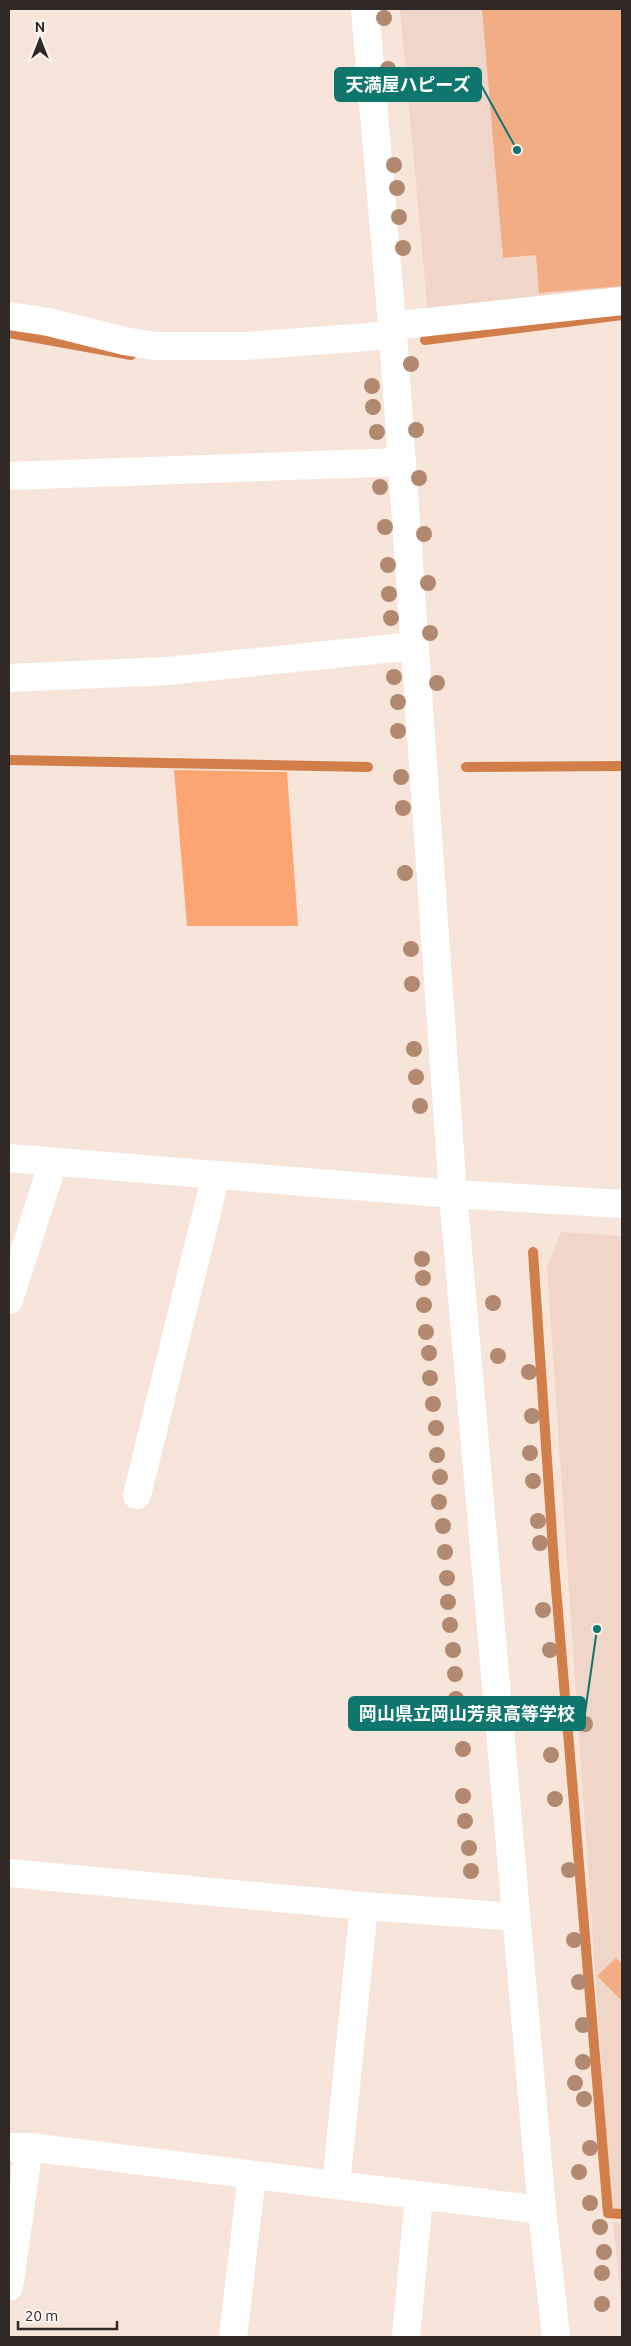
<svg xmlns="http://www.w3.org/2000/svg" width="631" height="2346" font-family="Ubuntu,'Noto Sans JP',sans-serif">
  <rect width="100%" height="100%" fill="#f8e5da"/>
  <g fill="#f0d6c8">
    <polygon points="400,9 622,9 622,292 428,315"/>
    <polygon points="561,1232 622,1236 622,2209 611,2208 547,1267"/>
    <polygon points="613,2222 622,2223 622,2309"/>
  </g>
  <polygon fill="#fca572" points="174,770 287,772 298,926 187,926"/>
  <g fill="none" stroke-linecap="round" stroke-linejoin="round">
    <g stroke="#d27e4b" stroke-width="10">
      <polyline points="9,333 131,355"/>
      <polyline points="425,340 622,315"/>
      <polyline points="9,760 368,767"/>
      <polyline points="466,767 622,766"/>
      <polyline points="533,1252 554,1564 608,2213 622,2214"/>
    </g>
  </g>
  <g fill="#f3ad85">
    <polygon points="482,9 622,9 622,286 539,293 536,255 503,258"/>
    <polygon points="616,1958 622,1964 622,2001 597,1976"/>
  </g>
  <g fill="none" stroke-linecap="round" stroke-linejoin="round">
    <g stroke="#fff" stroke-width="28">
      <polyline points="365,9 393,335 453,1194 542,2210 556,2337"/>
      <polyline points="9,316 48,322 124,341 155,346 247,346 393,335"/>
      <polyline points="392,326 622,301"/>
      <polyline points="9,476 402,462"/>
      <polyline points="9,678 167,671 415,646"/>
      <polyline points="9,1158 453,1194 622,1204"/>
      <polyline points="9,1300 53,1162"/>
      <polyline points="137,1495 216,1175"/>
      <polyline points="9,1873 364,1906 516,1917"/>
      <polyline points="9,2147 29,2147 336,2185 364,1906"/>
      <polyline points="336,2185 542,2210"/>
      <polyline points="9,2287 29,2147"/>
      <polyline points="233,2337 252,2175"/>
      <polyline points="406,2337 419,2196"/>
    </g>
  </g>
  <g fill="#b08970">
    <circle cx="384" cy="18" r="8"/>
    <circle cx="388" cy="69" r="8"/>
    <circle cx="394" cy="165" r="8"/>
    <circle cx="397" cy="188" r="8"/>
    <circle cx="399" cy="217" r="8"/>
    <circle cx="403" cy="248" r="8"/>
    <circle cx="411" cy="364" r="8"/>
    <circle cx="372" cy="386" r="8"/>
    <circle cx="373" cy="407" r="8"/>
    <circle cx="416" cy="430" r="8"/>
    <circle cx="377" cy="432" r="8"/>
    <circle cx="419" cy="478" r="8"/>
    <circle cx="380" cy="487" r="8"/>
    <circle cx="385" cy="527" r="8"/>
    <circle cx="424" cy="534" r="8"/>
    <circle cx="388" cy="565" r="8"/>
    <circle cx="428" cy="583" r="8"/>
    <circle cx="389" cy="594" r="8"/>
    <circle cx="391" cy="618" r="8"/>
    <circle cx="430" cy="633" r="8"/>
    <circle cx="394" cy="677" r="8"/>
    <circle cx="437" cy="683" r="8"/>
    <circle cx="398" cy="702" r="8"/>
    <circle cx="398" cy="731" r="8"/>
    <circle cx="401" cy="777" r="8"/>
    <circle cx="403" cy="808" r="8"/>
    <circle cx="405" cy="873" r="8"/>
    <circle cx="411" cy="949" r="8"/>
    <circle cx="412" cy="984" r="8"/>
    <circle cx="414" cy="1049" r="8"/>
    <circle cx="416" cy="1077" r="8"/>
    <circle cx="420" cy="1106" r="8"/>
    <circle cx="422" cy="1259" r="8"/>
    <circle cx="423" cy="1278" r="8"/>
    <circle cx="493" cy="1303" r="8"/>
    <circle cx="424" cy="1305" r="8"/>
    <circle cx="426" cy="1332" r="8"/>
    <circle cx="429" cy="1353" r="8"/>
    <circle cx="498" cy="1356" r="8"/>
    <circle cx="529" cy="1372" r="8"/>
    <circle cx="430" cy="1378" r="8"/>
    <circle cx="433" cy="1404" r="8"/>
    <circle cx="532" cy="1416" r="8"/>
    <circle cx="436" cy="1428" r="8"/>
    <circle cx="530" cy="1453" r="8"/>
    <circle cx="437" cy="1455" r="8"/>
    <circle cx="440" cy="1477" r="8"/>
    <circle cx="533" cy="1481" r="8"/>
    <circle cx="439" cy="1502" r="8"/>
    <circle cx="538" cy="1521" r="8"/>
    <circle cx="443" cy="1526" r="8"/>
    <circle cx="540" cy="1543" r="8"/>
    <circle cx="445" cy="1552" r="8"/>
    <circle cx="447" cy="1578" r="8"/>
    <circle cx="448" cy="1602" r="8"/>
    <circle cx="543" cy="1610" r="8"/>
    <circle cx="450" cy="1625" r="8"/>
    <circle cx="453" cy="1650" r="8"/>
    <circle cx="550" cy="1650" r="8"/>
    <circle cx="455" cy="1674" r="8"/>
    <circle cx="456" cy="1699" r="8"/>
    <circle cx="459" cy="1723" r="8"/>
    <circle cx="585" cy="1724" r="8"/>
    <circle cx="463" cy="1749" r="8"/>
    <circle cx="551" cy="1755" r="8"/>
    <circle cx="463" cy="1796" r="8"/>
    <circle cx="555" cy="1799" r="8"/>
    <circle cx="465" cy="1821" r="8"/>
    <circle cx="469" cy="1848" r="8"/>
    <circle cx="569" cy="1870" r="8"/>
    <circle cx="471" cy="1871" r="8"/>
    <circle cx="574" cy="1940" r="8"/>
    <circle cx="579" cy="1982" r="8"/>
    <circle cx="583" cy="2025" r="8"/>
    <circle cx="583" cy="2062" r="8"/>
    <circle cx="575" cy="2083" r="8"/>
    <circle cx="584" cy="2099" r="8"/>
    <circle cx="590" cy="2148" r="8"/>
    <circle cx="579" cy="2172" r="8"/>
    <circle cx="590" cy="2203" r="8"/>
    <circle cx="600" cy="2227" r="8"/>
    <circle cx="604" cy="2252" r="8"/>
    <circle cx="602" cy="2273" r="8"/>
    <circle cx="602" cy="2304" r="8"/>
  </g>
  <path fill="none" stroke="#0f766e" stroke-width="2" d="M517 150L481 85M597 1629L585 1713"/>
  <g fill="#0f766e" stroke="#fcf4f0" stroke-width="2">
    <circle cx="517" cy="150" r="5"/>
    <circle cx="597" cy="1629" r="5"/>
  </g>
  <g fill="#0f766e" stroke="#0f766e" stroke-width="2">
    <rect x="335" y="68" width="146" height="33" rx="5"/>
    <rect x="349" y="1697" width="236" height="33" rx="5"/>
  </g>
  <g font-size="18" text-anchor="middle" font-weight="bold" fill="#fff">
    <text x="408" y="91">天満屋ハピーズ</text>
    <text x="467" y="1720">岡山県立岡山芳泉高等学校</text>
  </g>
  <rect width="631" height="2346" fill="none" stroke="#2f2824" stroke-width="20"/>
  <g transform="translate(40 40)" stroke="#fcf4f0" stroke-width="4" paint-order="stroke">
  <path d="M0-4L9 19L0 12L-9 19Z" fill="#2f2824"/>
  <text y="-8" font-size="14" font-weight="bold" text-anchor="middle" fill="#2f2824">N</text>
  </g>
  <path d="M18 2321v8h99v-8" fill="none" stroke="#2f2824" stroke-width="2.5"/>
  <text x="25" y="2321" font-size="15" fill="#2f2824" stroke="#fcf4f0" stroke-width="4" paint-order="stroke">20 m</text>
</svg>
